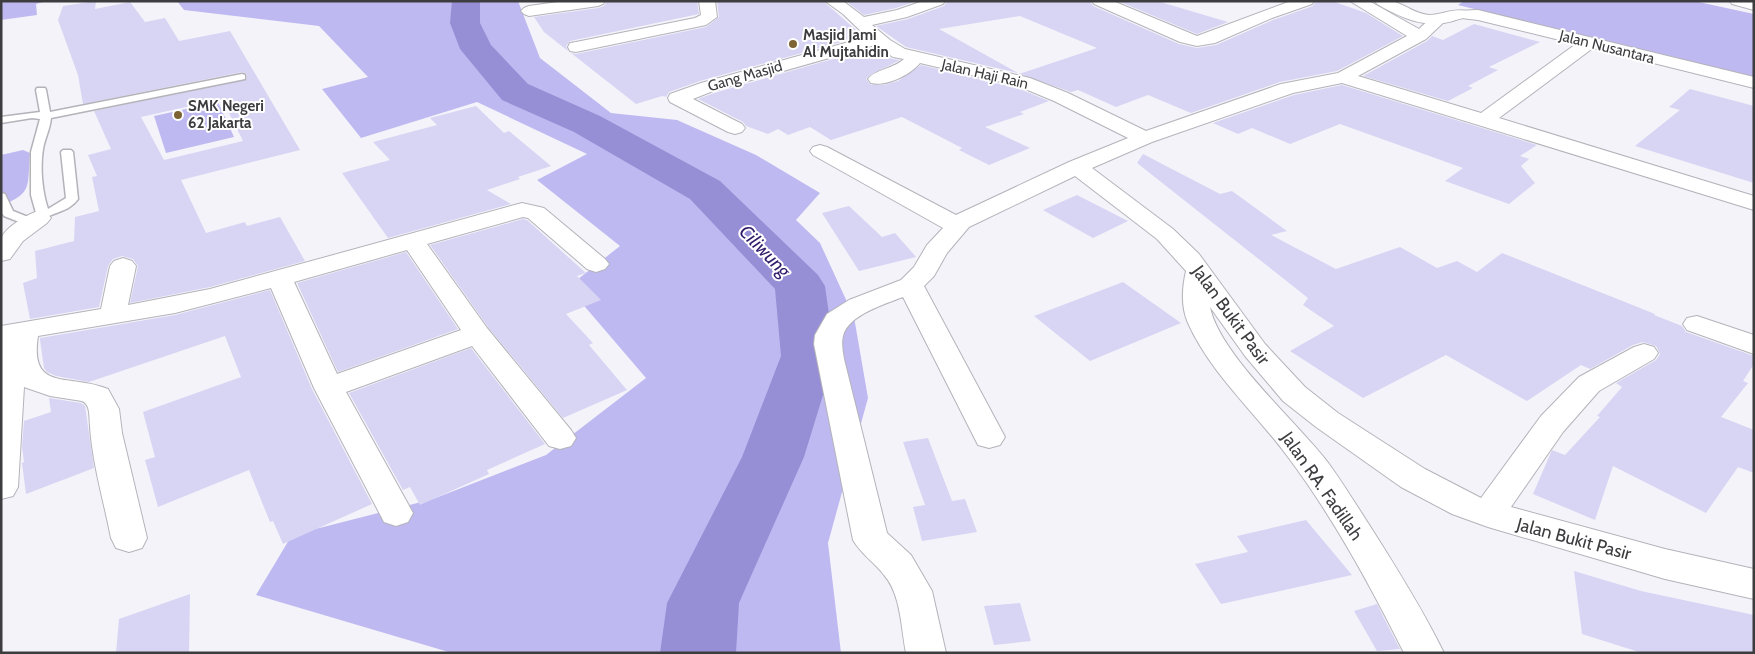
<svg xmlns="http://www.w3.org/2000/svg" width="1755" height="654" font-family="Cabin,sans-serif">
  <rect width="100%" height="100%" fill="#f4f3fa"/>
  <g fill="#bebaf1">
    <polygon points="1,1 47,1 36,4 37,15 1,20"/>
    <polygon points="177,1 518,1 540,58 611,113 677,120 756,155 820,193 796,220 820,243 854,317 868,398 828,543 841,653 452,653 256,595 292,535 433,499 546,455 646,378 568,287 620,246 537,180 587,154 477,102 361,138 322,89 368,77 319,26 184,10"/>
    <polygon points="1464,1 1694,1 1754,14 1754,78 1458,5"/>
    <polygon points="218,102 234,137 166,153 154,116"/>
    <path d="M23,150L30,153C27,184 34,194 1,205V155Z"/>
  </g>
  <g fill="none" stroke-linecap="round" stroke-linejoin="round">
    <polygon fill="#978fd5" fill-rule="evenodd" points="452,1 480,1 480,23 491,45 528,84 600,116 720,181 818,275 825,286 835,356 804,457 739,603 736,653 660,653 667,603 742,457 781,356 775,289 690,199 574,132 502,100 460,49 450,23"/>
  </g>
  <g fill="#d7d5f3" fill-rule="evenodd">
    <path d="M96,1L95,9L130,2L145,22L165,18L179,41L230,31L300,150L181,180L206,233L245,222L247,226L280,217L305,261L210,287L130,303L138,266L133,259L122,256L113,259L108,266L99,307L30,319L23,283L37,278L35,251L74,241L75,217L99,211L92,177L97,176L88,155L111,149L94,111L247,79V74L242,72L83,104L78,75L58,20L63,6ZM222,99L243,141L164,160L141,117Z"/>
    <polygon points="607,1 697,1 699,14 570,41 566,46 568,51 544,32 534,17 598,8 604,6"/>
    <polygon points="717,1 823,1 863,36 700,81 669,92 666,97 662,96 636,104 571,53 576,54 706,27 719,17"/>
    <polygon points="846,1 917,1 896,8 864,15"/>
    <polygon points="947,1 1090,1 1093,6 1179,44 1197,48 1216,45 1273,20 1313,6 1316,1 1332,1 1366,13 1403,36 1337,71 1280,82 1191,113 1148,95 1116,107 1078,90 1071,92 1019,74 1097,48 1020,16 939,29 1018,73 906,47 876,26 908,19 944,6"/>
    <polygon points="1118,1 1157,1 1228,22 1197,34"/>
    <polygon points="1474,24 1540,42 1489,67 1498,70 1468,86 1473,88 1448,101 1363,76 1427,41 1432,36 1443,40"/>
    <polygon points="875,47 892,59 900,60 870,75 866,79 871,85 884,85 898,81 921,65 1017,88 1049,101 1020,112 1024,114 985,127 1030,148 989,165 959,150 962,148 902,117 831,140 810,127 788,135 778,129 768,134 746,126 743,122 698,99 714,93"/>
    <polygon points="1342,85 1537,145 1520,156 1529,159 1521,166 1535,183 1509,204 1445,181 1463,168 1340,124 1290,144 1252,128 1238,134 1213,123 1294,95"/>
    <polygon points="1690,89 1754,106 1754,183 1635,146 1680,110 1669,107"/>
    <polygon points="476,106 504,133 509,131 551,166 518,177 520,179 487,190 511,204 388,238 342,173 390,160 373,142 437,125 430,118"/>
    <polygon points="1143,154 1220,194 1232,191 1287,231 1271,235 1336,269 1400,247 1437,268 1457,261 1477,272 1502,253 1655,314 1654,315 1682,326 1686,332 1754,356 1754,364 1743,381 1748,383 1721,417 1754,430 1754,473 1738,467 1706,513 1613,466 1595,520 1533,494 1552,450 1565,455 1600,417 1597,416 1622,387 1616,383 1656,360 1660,354 1656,346 1643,342 1633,345 1590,369 1581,365 1527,401 1446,355 1363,398 1290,351 1334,326 1303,305 1308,298 1137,163"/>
    <polygon points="1077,195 1128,221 1093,238 1043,210"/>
    <polygon points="849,206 882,237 895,233 916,257 859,271 822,213"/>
    <polygon points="523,219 527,220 586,273 577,276 601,300 566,314 593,343 589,345 627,390 563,418 488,327 430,245"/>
    <polygon points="406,252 458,329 338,372 297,283"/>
    <polygon points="1123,282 1181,323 1090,361 1034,316"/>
    <polygon points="270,290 312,389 372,504 283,544 273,521 270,522 249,470 158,507 145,460 155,457 143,412 241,377 225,336 89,382 56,376 47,372 44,368 40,340 40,338 175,315"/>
    <polygon points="471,348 545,444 487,470 489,474 420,505 410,487 403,490 349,393"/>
    <polygon points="49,398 81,403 85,406 94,468 26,494 22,463 24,462 22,447 24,421 51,412"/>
    <polygon points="928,438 952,501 965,499 977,532 922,541 913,507 925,505 903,442"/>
    <polygon points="1306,520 1352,575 1221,604 1195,564 1248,552 1237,536"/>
    <polygon points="1574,571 1641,591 1754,615 1754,653 1642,653 1582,634"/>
    <polygon points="190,594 189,653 116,653 119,619"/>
    <polygon points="1020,603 1031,641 994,645 984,606"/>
    <polygon points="1377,604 1389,628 1400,649 1377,651 1354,611"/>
  </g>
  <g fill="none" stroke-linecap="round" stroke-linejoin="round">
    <defs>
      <path id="lane" d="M242,74L245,75V79L51,118C50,129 45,138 43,149C40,167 42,191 48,209L66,198L61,152L63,150H71L73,152L78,199C70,210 60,211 49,216C44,219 43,221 37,221V226L32,227L4,216L2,213L1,193L5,194L13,211L33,219L36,213L31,195V152L40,119L32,118L1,123V117L40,112L36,90L37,88H45L46,90L50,112Z"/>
      <g id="street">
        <polygon points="565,1 605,1 603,4 598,6 529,16 524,14 521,11 524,8 529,6"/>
        <polygon points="699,1 715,1 717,17 706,25 576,52 570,51 568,47 570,43 576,42 695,18 701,15"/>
        <path d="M825,1H843L864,17L897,10L923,1H945L943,4L907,17L872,25L890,40L905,49L1030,78L1068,93L1146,131L1281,84L1338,73L1407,36L1350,1H1369L1419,29C1427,22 1431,15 1443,18L1445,21L1426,39L1358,76L1481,113L1576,44L1478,20L1453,17L1451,14L1453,11L1478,10L1754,77V88L1593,48L1499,118L1754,196V210L1342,83L1293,93L1152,142L1092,168L1173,229L1199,254L1265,344L1305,387L1338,413L1425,469L1481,498L1541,416L1579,377L1634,347L1644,344L1654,347L1658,353L1654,359L1599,391L1563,432L1511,507L1665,549L1754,569V599L1665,579L1488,527L1452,514L1401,487L1316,427L1283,401L1245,356L1210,307C1219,354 1298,423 1329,464C1345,486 1360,511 1375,534C1399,572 1424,612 1444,653H1404C1370,585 1333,517 1288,457C1255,412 1211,374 1188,323C1181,307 1182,288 1186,271L1157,239L1075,176L969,227L947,253L934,276L924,286L1005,437L1000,445L989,448L978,445L903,297C885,304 848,315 843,336C841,343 843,352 844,359L887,533L911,555L932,591L946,653H906C901,628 901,594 884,575C874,562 861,554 853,540L814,344L815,335L827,314L849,300L901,280L914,267L927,245L943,228L813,155L810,151L813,147L820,145L827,147L956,215L1069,162L1128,138L1054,101L1018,86L920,63C910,75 886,87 871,83L868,79C874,70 895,68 904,59L893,57L875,45L713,91L693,99L742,124L745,128L742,132L735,134L728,132L670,102L668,98L670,94L701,83L867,37L843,14Z"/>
        <polygon points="1092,1 1113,1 1197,36 1291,1 1314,1 1312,4 1272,18 1215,43 1197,46 1180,42 1094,4"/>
        <path d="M522,203L544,208L605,259L609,264L605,269L596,272L587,269L528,218L523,217L427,244L487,328L571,430L576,438L571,446L560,449L549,446L472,346L346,392L413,513L408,522L396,526L384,522L314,388L271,288L175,313L38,336C29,393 70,373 108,389L119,409L122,433L147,538L142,548L129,552L116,548L111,538C104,502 92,462 90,426C89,417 91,405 82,401L50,396L24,387L18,487L13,496L1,499V326L101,309L110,266L114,261L123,258L132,261L136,266L128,305L210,289ZM407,250L461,330L337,374L294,282Z"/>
        <path d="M39,211L47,213L51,218L47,223L23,241L10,259L1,261C1,254 0,243 2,237C6,227 29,213 39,211Z"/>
        <polygon points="1697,316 1754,335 1754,354 1687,330 1683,324 1687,318"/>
      </g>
      <g id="secondary">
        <path d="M1375,1C1381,1 1389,0 1395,2C1407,6 1416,14 1429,15C1441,15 1453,8 1465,11L1467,14C1464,19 1458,19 1453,21C1425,29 1401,18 1377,4Z"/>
        <polygon points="1730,1 1754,1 1754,10 1732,4"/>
      </g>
    </defs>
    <use href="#lane" stroke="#b4b3ba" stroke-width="3"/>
    <use href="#street" stroke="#b4b3ba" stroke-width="2"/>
    <use href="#secondary" stroke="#b4b3ba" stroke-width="2"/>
    <use href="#lane" fill="#fff" fill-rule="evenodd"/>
    <use href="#street" fill="#fff" fill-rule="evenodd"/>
    <use href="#secondary" fill="#fff" fill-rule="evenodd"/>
  </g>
  <g fill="#7d6234" stroke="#fff" stroke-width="2">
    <circle cx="793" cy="44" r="5"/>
    <circle cx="178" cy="115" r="5"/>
  </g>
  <g text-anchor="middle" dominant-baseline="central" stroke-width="4" stroke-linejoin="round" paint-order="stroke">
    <g font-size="15" font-weight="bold" fill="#3d3c3f" stroke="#fff" text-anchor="start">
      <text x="803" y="35">Masjid Jami<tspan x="803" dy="17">Al Mujtahidin</tspan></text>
      <text x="188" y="106">SMK Negeri<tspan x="188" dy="17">62 Jakarta</tspan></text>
    </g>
    <g font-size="15" fill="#3d3c3f" stroke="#fff">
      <text transform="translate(1607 47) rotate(14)">Jalan Nusantara</text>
      <text transform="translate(985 74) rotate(13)">Jalan Haji Rain</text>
      <text transform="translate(745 76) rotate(-16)">Gang Masjid</text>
    </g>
    <g font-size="18" fill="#3d3c3f" stroke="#fff">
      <text transform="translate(1231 315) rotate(54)">Jalan Bukit Pasir</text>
      <text transform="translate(1322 486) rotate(55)">Jalan RA. Fadillah</text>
      <text transform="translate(1574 539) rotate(15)">Jalan Bukit Pasir</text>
    </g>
    <g font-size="19" font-style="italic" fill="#301a6c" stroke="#fff">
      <text transform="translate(765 251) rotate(46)">Ciliwung</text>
    </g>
  </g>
  <rect width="1755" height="654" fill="none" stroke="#3d3c3f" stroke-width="5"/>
</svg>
